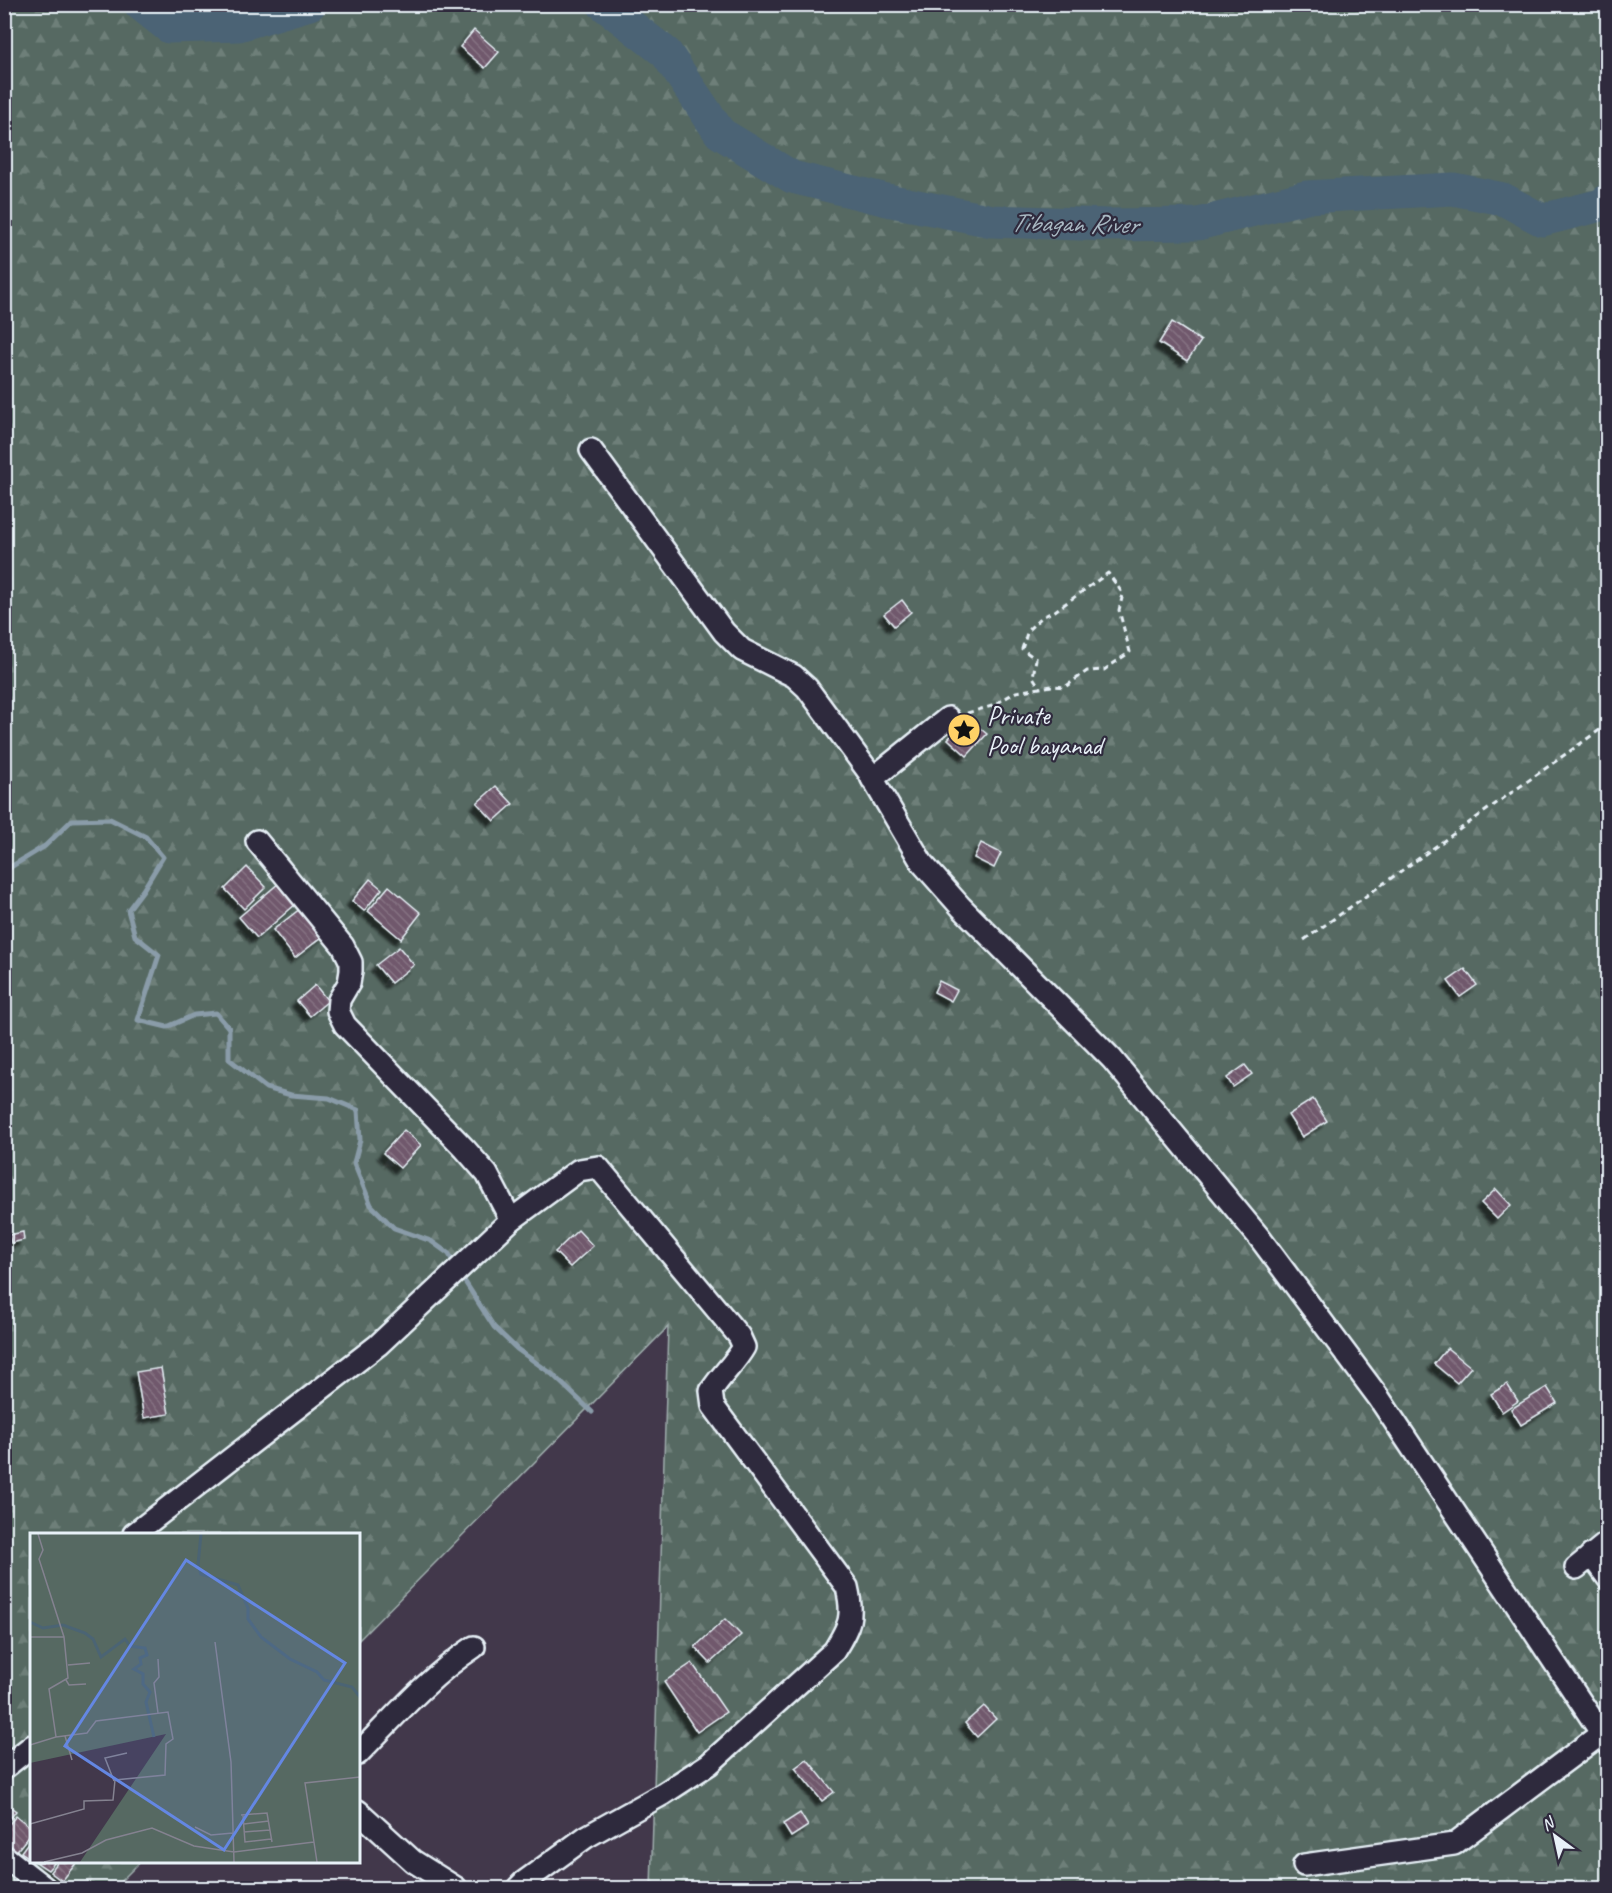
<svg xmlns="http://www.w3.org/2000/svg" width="1612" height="1893" font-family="Caveat,sans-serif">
  <defs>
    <pattern id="forest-firs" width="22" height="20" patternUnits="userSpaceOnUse" patternTransform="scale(1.5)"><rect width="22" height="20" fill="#566962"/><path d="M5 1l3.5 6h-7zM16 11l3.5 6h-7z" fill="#6e7f79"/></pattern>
    <pattern id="building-back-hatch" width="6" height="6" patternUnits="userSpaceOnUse" patternTransform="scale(1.5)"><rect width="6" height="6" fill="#70596c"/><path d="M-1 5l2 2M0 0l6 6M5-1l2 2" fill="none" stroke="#847182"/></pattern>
    <filter id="shadow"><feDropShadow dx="-5.5" dy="5.5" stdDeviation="1.5" flood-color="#0009"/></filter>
  </defs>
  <rect width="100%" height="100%" fill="#42384b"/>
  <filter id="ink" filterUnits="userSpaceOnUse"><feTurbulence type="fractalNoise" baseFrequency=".0167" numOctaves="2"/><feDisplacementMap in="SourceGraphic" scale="12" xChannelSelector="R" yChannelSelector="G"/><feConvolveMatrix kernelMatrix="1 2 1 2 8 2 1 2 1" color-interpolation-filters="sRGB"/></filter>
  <g filter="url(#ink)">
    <polygon fill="url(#forest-firs)" stroke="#9fadad" stroke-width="1.5" points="5,5 1607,5 1607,1888 651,1888 668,1327 359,1640 358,1534 32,1534 32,1862 140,1862 114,1888 5,1888"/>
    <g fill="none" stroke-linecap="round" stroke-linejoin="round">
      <g stroke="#8a9ca9" stroke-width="5">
        <polyline points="4,871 45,846 72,820 110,819 146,837 163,857 143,890 128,910 135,936 159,955 138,1020 167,1027 194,1015 216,1013 229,1028 229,1059 266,1088 291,1095 329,1098 358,1110 360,1140 354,1163 371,1205 394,1228 431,1241 449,1254 455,1266"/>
        <polyline points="460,1274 494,1327 517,1349 552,1374 592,1412"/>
      </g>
      <g stroke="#4b6474" stroke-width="33">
        <polyline points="140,4 169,27 239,25 310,4"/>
        <polyline points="603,4 666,53 720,133 792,177 887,200 992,221 1108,225 1198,224 1306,197 1453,189 1503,199 1542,220 1601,205 1608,200"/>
      </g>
    </g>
    <g fill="url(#building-back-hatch)" stroke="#e8f1f8" stroke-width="1.5" filter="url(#shadow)">
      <polygon points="474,30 499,52 485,68 460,47"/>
      <polygon points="1172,322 1201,341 1187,361 1159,343"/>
      <polygon points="902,600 911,612 894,626 884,614"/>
      <polygon points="968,718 987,734 967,756 948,739"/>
      <polygon points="496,786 513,804 494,821 477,803"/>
      <polygon points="981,843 1001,853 994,868 974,858"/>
      <polygon points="247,867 266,887 244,909 225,889"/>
      <polygon points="370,879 382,889 364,911 352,901"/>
      <polygon points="279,883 297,903 257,938 239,917"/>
      <polygon points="389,886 421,913 401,939 368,911"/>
      <polygon points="305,905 327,933 295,958 273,930"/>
      <polygon points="399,947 414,965 391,983 376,965"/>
      <polygon points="1465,969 1477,985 1460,997 1448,981"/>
      <polygon points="939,981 957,990 951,1001 934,992"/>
      <polygon points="315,985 328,1001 310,1016 297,1001"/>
      <polygon points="1245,1065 1252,1074 1233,1087 1227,1078"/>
      <polygon points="1313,1099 1327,1121 1302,1137 1288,1115"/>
      <polygon points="404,1130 421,1145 400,1168 383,1153"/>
      <polygon points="1496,1189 1511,1205 1497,1219 1481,1203"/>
      <polygon points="578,1230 593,1246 570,1267 555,1252"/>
      <polygon points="23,1232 24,1240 11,1243 9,1235"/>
      <polygon points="1447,1348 1471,1367 1457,1383 1434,1364"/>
      <polygon points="161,1368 169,1414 144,1418 136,1372"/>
      <polygon points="1507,1384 1518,1401 1502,1412 1491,1394"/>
      <polygon points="1547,1387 1557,1403 1521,1425 1511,1409"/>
      <polygon points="725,1619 741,1635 710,1663 695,1647"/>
      <polygon points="692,1663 726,1712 697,1732 664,1682"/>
      <polygon points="984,1706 996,1719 977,1737 965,1723"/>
      <polygon points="807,1759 834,1792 822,1801 795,1768"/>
      <polygon points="5,1803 16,1811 4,1827 4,1803"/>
      <polygon points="800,1813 808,1826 791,1837 783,1824"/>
      <polygon points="16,1816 32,1828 32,1832 15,1853 4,1844 4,1830"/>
      <polygon points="32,1837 32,1856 30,1858 21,1852"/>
      <polygon points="36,1862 55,1862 48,1870"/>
      <polygon points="58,1862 77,1862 62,1881 50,1872"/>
    </g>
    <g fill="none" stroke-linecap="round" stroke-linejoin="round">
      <defs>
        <g id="minor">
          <polyline points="591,450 724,632 742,650 794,676 807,688 868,771 922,863 961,907 1112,1059 1259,1237 1379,1398 1608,1743"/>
          <polyline points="872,779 948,718"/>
          <polyline points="257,841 343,946 351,962 351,971 349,983 339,1000 338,1011 345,1025 465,1149 487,1174 511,1220"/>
          <path d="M134,1534L378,1345L511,1220L579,1170L598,1167L739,1336L744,1347C735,1363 721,1375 711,1391L713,1406L847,1587C854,1617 850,1625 834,1651L709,1764L663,1794L586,1837L524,1882L518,1888"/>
          <polyline points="1591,1555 1608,1578"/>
          <polyline points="1576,1568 1608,1542"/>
          <path d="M358,1754C395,1716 430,1676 474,1647"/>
          <polyline points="4,1768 32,1746"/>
          <polyline points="358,1811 413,1861 456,1888"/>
          <polyline points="4,1856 45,1888"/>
          <polyline points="1304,1865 1454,1844 1601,1734"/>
        </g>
      </defs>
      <use href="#minor" stroke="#e8f1f8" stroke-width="26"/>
      <g stroke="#e8f1f8" stroke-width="3" stroke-dasharray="6 4.5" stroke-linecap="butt">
        <polyline points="967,713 992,706 1016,692 1052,686 1065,687 1087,671 1104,670 1130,652 1119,610 1123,594 1108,573 1055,611 1042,617 1028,630 1022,649 1036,659 1033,677 1040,688"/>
        <polyline points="1304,940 1608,724"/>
      </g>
      <use href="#minor" stroke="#2f2a3d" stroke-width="21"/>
    </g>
  </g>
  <defs>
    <symbol id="sight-disc" viewBox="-11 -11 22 22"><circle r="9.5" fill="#ffd166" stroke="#2f2a3d"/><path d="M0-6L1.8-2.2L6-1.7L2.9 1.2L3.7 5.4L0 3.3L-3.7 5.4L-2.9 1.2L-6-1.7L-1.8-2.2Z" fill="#111"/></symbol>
  </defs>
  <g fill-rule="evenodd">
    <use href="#sight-disc" x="945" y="711" width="38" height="38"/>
  </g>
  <g text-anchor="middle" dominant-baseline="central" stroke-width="4.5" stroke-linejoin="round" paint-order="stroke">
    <g font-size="26" fill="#e8f1f8" stroke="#2f2a3d" text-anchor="start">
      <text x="987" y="715">Private<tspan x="987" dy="30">Pool bayanad</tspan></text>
    </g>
    <g font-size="27" font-style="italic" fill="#a9b9c3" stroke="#2f2a3d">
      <text transform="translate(1074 223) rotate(1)">Tibagan River</text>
    </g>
  </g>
  <g transform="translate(30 1533)">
    <rect width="330" height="330" fill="#42384b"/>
    <path d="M0,1H330V329H50L136,201L0,230Z" fill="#566962"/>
    <path fill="none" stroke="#4b6474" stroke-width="3" d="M171,1L168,32L171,41L208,52L218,75V86L231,104L260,126L287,139L294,147L322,154L330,164M0,89L13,95L33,92L55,100L63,106L71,124L95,106L100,113L115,115L117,122L110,125L111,131L104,136L113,141V151L120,159L116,169L124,204"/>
    <path fill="none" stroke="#848290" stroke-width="1.5" d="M0,104H34M185,109L201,229L204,329M128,126L129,144L124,150L128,180M38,132L60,130M36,147L39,152L56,151M35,203L42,227M0,212L26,204L19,156L38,145L34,104L9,26L13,17L8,1M84,248L75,225L97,220M211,282L237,280L242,309M213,282L215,309L241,306M0,291L54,276V268L83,267L85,247L135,242L136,211L143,206L138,179L66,188L57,200L26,204M214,291L239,288M165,294L181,302L203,300M214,299L240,297M14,329L52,320L76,307L122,295L164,313L204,319L284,309M287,329L275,250L330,244"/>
    <path fill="#6487e3" fill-opacity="0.15" stroke="#6487e3" stroke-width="3" d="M156,27L315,130L194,317L35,213Z"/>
    <rect width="330" height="330" fill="none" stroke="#e8f1f8" stroke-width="3"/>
  </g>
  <rect width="1612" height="1893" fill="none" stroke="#2f2a3d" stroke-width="24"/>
  <rect x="12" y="12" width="1588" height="1869" fill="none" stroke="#e8f1f8" stroke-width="2" filter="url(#ink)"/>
  <g transform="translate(1555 1836) rotate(327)" stroke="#2f2a3d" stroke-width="4.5" paint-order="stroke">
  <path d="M0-4.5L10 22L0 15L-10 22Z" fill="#e8f1f8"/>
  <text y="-9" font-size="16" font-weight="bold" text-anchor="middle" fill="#e8f1f8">N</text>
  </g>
</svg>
